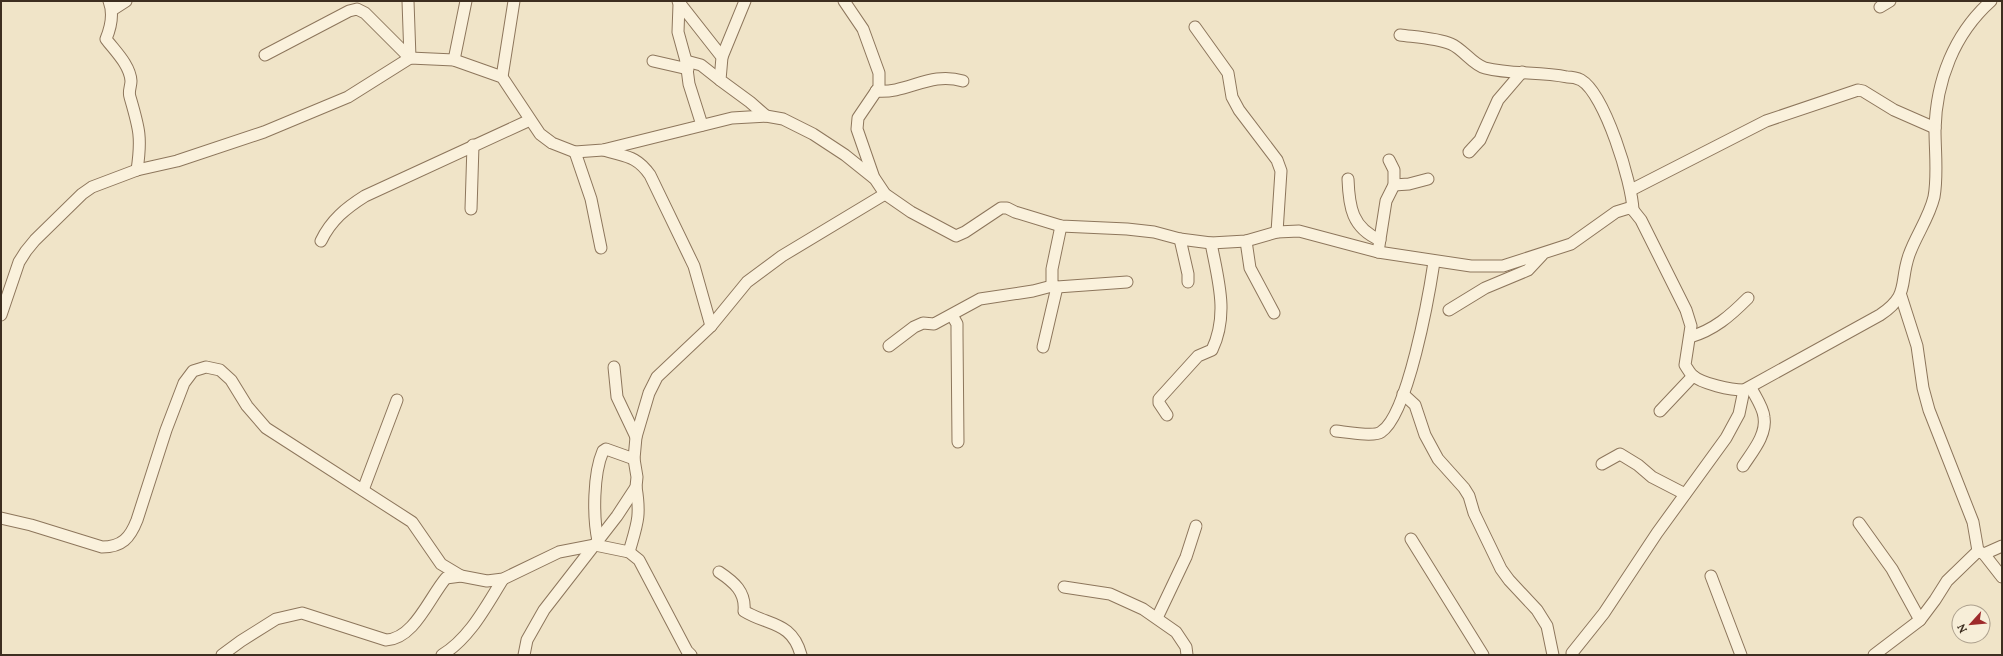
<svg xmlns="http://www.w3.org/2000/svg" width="2003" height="656" font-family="Lora,serif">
  <rect width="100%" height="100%" fill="#f0e4c8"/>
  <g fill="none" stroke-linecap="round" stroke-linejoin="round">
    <defs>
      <g id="minor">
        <path d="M109,1C114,14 111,27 106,39C115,51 130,65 131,81C131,87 128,91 130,97C139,128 142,137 137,170"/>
        <polyline points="408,1 410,58"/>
        <polyline points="678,1 722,57 720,80 750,102 766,116"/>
        <polyline points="844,1 863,29 879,73 879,87 858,118 857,129 874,178"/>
        <polyline points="679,4 678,32 686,61 689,84 702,125"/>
        <polyline points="1880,7 1890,1"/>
        <polyline points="112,10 126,1"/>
        <polyline points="1195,27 1228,73 1232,97 1239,110 1277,160 1281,171 1277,232"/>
        <path d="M1400,35C1415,37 1437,38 1451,44C1463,49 1473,65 1485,68C1512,75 1540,71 1567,77C1571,77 1577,78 1581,80C1605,94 1632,183 1633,210"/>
        <polyline points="265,55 349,11 357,9 365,13 410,58"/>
        <polyline points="722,57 745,1"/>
        <polyline points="454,60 466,1"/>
        <polyline points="653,61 688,69"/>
        <polyline points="686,61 701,65 720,80"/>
        <polyline points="502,77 514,1"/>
        <path d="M876,91C908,94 929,71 963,81"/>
        <path d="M604,150C625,157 636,155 650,175L694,266L711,326"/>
        <polyline points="575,152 591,199 601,248"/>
        <polyline points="1469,152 1480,140 1498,100 1522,72"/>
        <path d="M1348,179C1349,207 1352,228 1380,240"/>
        <polyline points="1394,185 1409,184 1428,179"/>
        <polyline points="1631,190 1766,121 1858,90 1863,91 1894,110 1935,128"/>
        <polyline points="471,209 473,145"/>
        <polyline points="1061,226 1052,269 1052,286 1057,287 1127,282"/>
        <polyline points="1180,239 1188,274 1188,282"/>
        <path d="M321,241C331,220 346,208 365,196L530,120"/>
        <polyline points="1246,241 1250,268 1274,313"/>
        <polyline points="1378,252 1386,201 1394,185 1394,170 1389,160"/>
        <polyline points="1449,310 1485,288 1528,270 1542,255"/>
        <path d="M1,315L19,262L26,251L35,240L82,194L92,187L137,170L177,161L264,132L348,97L410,58L454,60L502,77L540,134L552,143L575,152L603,150L732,118L766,116L783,119L813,134L845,155L875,179L885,194L911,212L956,236L965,232L1001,208H1007L1015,212L1061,226L1127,229L1154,232L1180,239L1211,243L1246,241L1277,232L1299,231L1378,252L1471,266H1503L1571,244L1616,212L1629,208L1633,210L1641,220L1686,310L1691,326L1685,365C1687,368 1689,372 1692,375C1702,384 1731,390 1744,390L1880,315C1910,295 1899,284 1909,255C1916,235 1929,218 1934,197C1938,175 1935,152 1935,130C1936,81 1954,34 1991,1"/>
        <polyline points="952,315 957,324 957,334 958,442"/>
        <path d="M1690,337C1714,330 1730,316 1748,298"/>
        <polyline points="889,346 914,327 923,323 934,324 980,299 1033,291 1052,286"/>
        <polyline points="1043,347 1057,287"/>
        <polyline points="614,367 617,397 636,437"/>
        <polyline points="1403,394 1415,405 1425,435 1438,459 1464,488 1469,496 1474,513 1501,569 1509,580 1537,610 1547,626 1553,655"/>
        <polyline points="1660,411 1693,376"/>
        <path d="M1167,415L1159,403V399L1198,356L1212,350C1229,314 1218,280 1211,243"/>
        <path d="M1336,431C1346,432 1374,437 1381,432C1408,415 1429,295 1434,262"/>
        <polyline points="1602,464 1620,454 1638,465 1652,477 1685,494"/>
        <path d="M1743,466C1752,452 1767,435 1764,417C1763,407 1755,396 1751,388"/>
        <polyline points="363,490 397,400"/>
        <path d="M1,518L31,525L102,547C122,547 130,538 137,520L166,430L184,383L193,371L206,367L220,370L231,380L247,406L266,428L412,522L441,564L461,576"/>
        <polyline points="1859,523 1892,569 1920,620"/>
        <polyline points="1411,539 1483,655"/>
        <path d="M598,541C593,517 593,474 603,451L606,449L634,459"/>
        <polyline points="1978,551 1984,554 2002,577"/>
        <path d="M629,552C637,524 641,517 636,487"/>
        <polyline points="1984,554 2002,546"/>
        <path d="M719,572C734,582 746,592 744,611C768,626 792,621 801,655"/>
        <polyline points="1711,576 1741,655"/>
        <polyline points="1064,587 1110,594 1143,609 1176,632 1186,647 1187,655"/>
        <polyline points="1157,618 1186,557 1196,526"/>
        <polyline points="1572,653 1604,613 1657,533 1726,438 1739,414 1744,390"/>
        <path d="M222,655L241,641L276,619L302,613L386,640C414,639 429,598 446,578L461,576L487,581L503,579L559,552L595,545L629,552L639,560L687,651L691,655"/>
        <path d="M442,655C470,638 486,606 503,579"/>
        <polyline points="524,655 527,640 544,610 617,516 636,487 637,477 634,459 636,437 649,393 657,377 711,326 747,282 782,256 885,194"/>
        <polyline points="1874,655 1920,620 1935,600 1947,581 1978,551 1973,522 1929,410 1923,388 1917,346 1901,296"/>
      </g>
    </defs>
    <use href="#minor" stroke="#8d765c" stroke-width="13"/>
    <use href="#minor" stroke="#faf1dc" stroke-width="11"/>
  </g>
  <rect width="2003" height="656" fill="none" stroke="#3d2e20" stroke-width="4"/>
  <g transform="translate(1971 624) rotate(243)"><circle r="19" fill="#f7eed8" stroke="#ada18e"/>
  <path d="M0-3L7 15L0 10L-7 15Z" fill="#9e2a2b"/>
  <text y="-6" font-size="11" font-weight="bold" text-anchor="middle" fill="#3d2e20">N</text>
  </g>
</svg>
